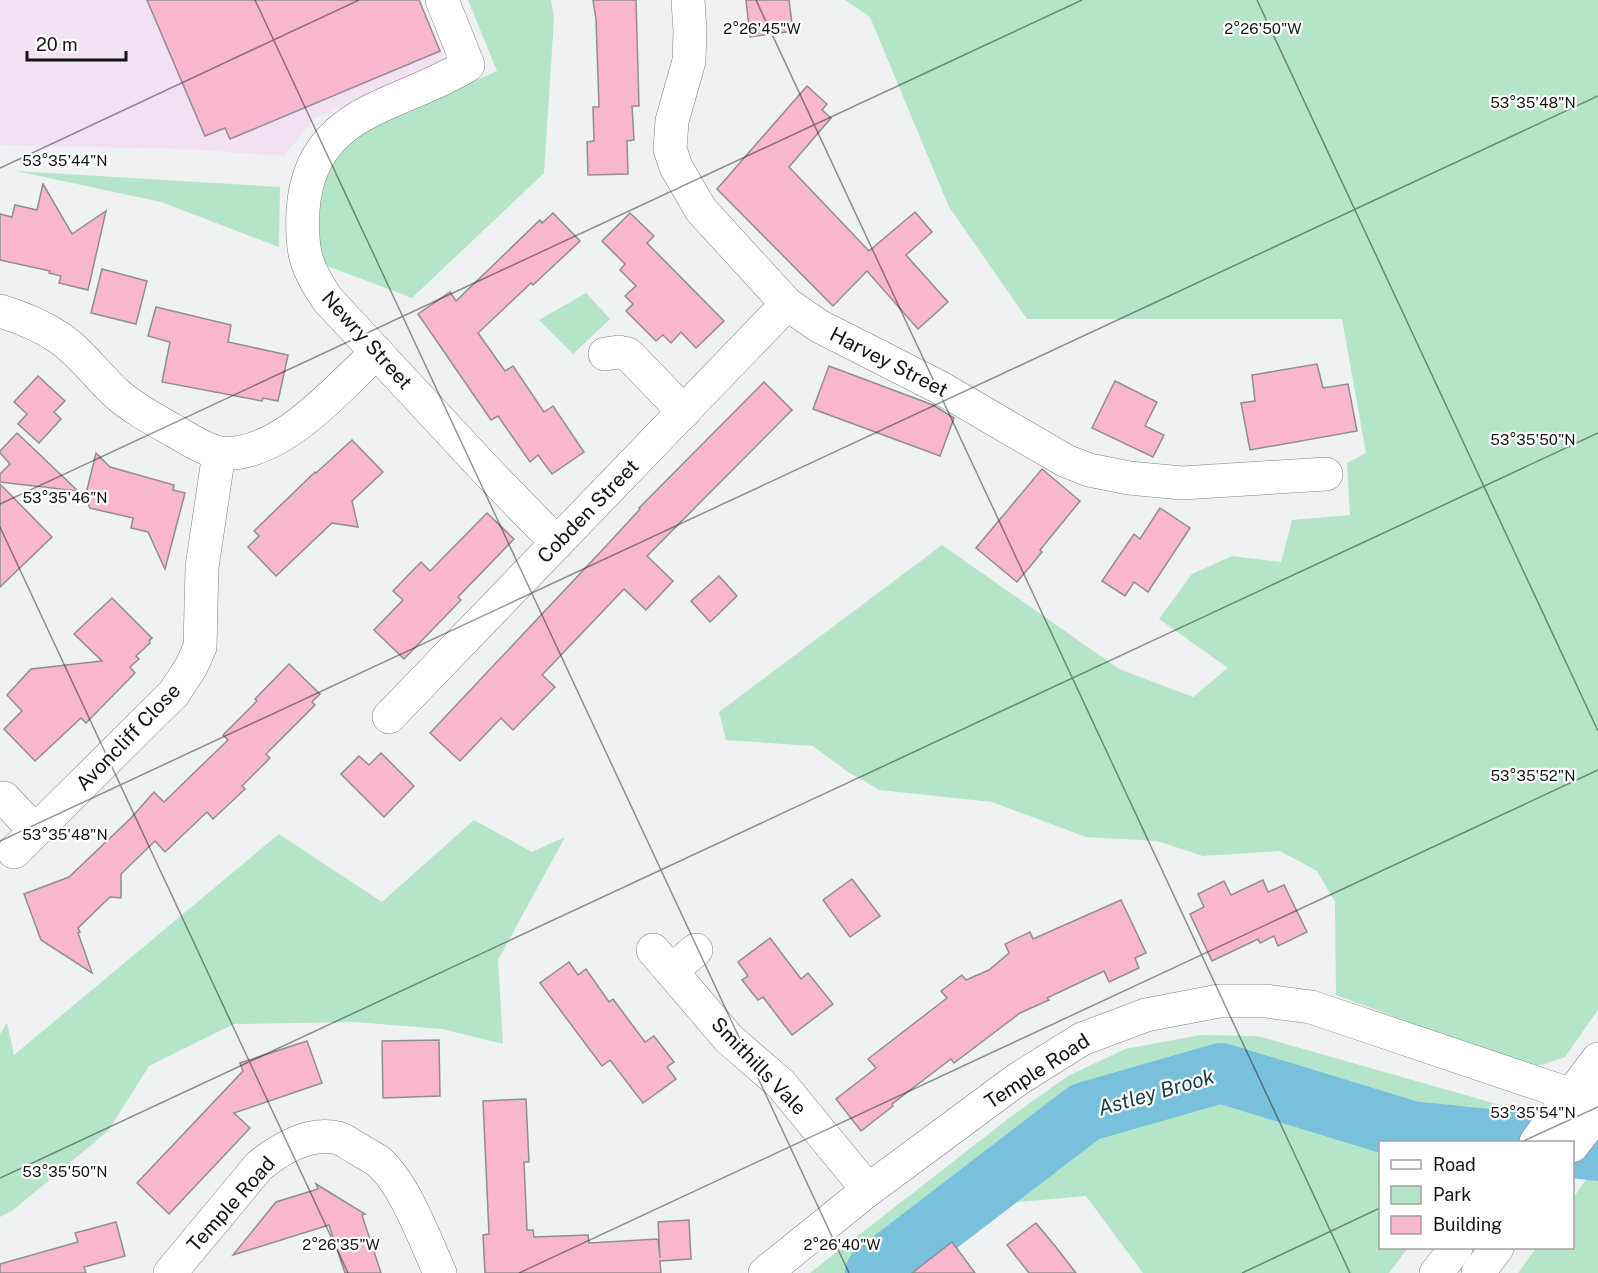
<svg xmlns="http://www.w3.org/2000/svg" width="1598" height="1273" font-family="'Public Sans',sans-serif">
  <rect width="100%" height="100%" fill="#f0f1f3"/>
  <polygon fill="#f1e1f3" points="0,0 420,0 446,62 315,118 284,156 185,149 0,145"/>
  <g fill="#b5e5c8">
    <polygon points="468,0 551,0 554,19 544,173 412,298 314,261 322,191 333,160 355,135 497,71"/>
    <polygon points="845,0 1598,0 1598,1010 1565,1057 1532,1068 1336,995 1335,902 1317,871 1280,851 1203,856 1157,841 1086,837 992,802 880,790 848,772 813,746 726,740 719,712 942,545 1119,669 1193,697 1228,668 1159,619 1192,574 1232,556 1281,562 1292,520 1350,515 1347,463 1366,453 1342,319 1027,319 949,207 870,17"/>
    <polygon points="16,171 280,187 279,247 161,202"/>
    <polygon points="586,293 610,319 573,354 539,320"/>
    <polygon points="474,820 532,852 565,837 498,960 503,1044 442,1029 354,1022 234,1024 149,1066 108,1131 12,1211 0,1217 0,1034 7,1023 14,1055 279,834 382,902"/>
    <polygon points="1200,1035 1258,1036 1511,1108 1485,1142 1380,1142 1380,1248 1408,1248 1389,1273 1143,1273 1086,1196 986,1205 897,1273 810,1273 1013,1115 1068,1076 1125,1049"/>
    <polygon points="1598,1163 1598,1273 1518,1273 1536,1248 1572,1248 1573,1198"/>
  </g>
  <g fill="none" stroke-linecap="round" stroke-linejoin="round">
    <g stroke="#78c0db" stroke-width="60">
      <polyline points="1572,1148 1598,1151"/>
      <polyline points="875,1273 1085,1112 1221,1073 1411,1131 1518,1142"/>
    </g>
  </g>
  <g fill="#f8b7ce" stroke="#908e8f" stroke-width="1.5">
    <polygon points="147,0 419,0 440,51 230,139 225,128 205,136"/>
    <polygon points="593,0 636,0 639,106 632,106 634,140 627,141 628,174 588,175 587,142 594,141 593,107 599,107 596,19"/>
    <polygon points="746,0 789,0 793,31 750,37"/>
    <polygon points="807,86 827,104 822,110 831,118 789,167 869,251 915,212 932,232 906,255 948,302 918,329 867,271 833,306 717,189"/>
    <polygon points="43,184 72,234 106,211 88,290 59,283 61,276 49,273 50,271 0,260 0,214 12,217 15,205 37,210"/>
    <polygon points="553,213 580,241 533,285 531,283 478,333 505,371 513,366 544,412 553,406 584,452 552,474 538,455 530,462 498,416 491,420 418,314 450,292 456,301 540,220 542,223"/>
    <polygon points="630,213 654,236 647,243 724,321 696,348 681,332 671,343 663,335 656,341 626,311 633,304 625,296 636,286 620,270 625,264 602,241"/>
    <polygon points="102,269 147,281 136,324 91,313"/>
    <polygon points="156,307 231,325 228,342 288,355 278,401 263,398 262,401 162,382 170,342 148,336"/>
    <polygon points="1317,364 1323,388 1348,384 1357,431 1250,450 1241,403 1255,401 1252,375"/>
    <polygon points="829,366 933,405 954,418 940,456 813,409"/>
    <polygon points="38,376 65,401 54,412 61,419 39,443 18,424 27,414 14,402"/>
    <polygon points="1115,381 1157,402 1145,426 1164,435 1153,457 1092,428"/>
    <polygon points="764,382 792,410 647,556 673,581 646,610 624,589 542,675 555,687 513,730 501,718 460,761 430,733 607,545 640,509 639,508"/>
    <polygon points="17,433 78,491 0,482 0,474 10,464 0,453 0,451"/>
    <polygon points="352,440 383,472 352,501 358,527 332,523 276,576 248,547 259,536 254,531 315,472 316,473"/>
    <polygon points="96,453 110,467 174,485 173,490 185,493 165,569 148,532 131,528 133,518 90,508 85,498"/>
    <polygon points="1042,469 1080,501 1040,550 1042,552 1017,582 976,548"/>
    <polygon points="0,484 52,537 0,587"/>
    <polygon points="1160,508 1190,528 1148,592 1134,582 1125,596 1102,581 1134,534 1140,539"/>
    <polygon points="487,513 514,539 458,597 461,600 404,659 374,630 403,600 393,591 421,562 430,571"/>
    <polygon points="719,576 737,596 710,622 691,601"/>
    <polygon points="112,598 152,638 149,641 150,643 136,656 139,659 130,667 135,673 86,723 81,718 35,761 4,729 22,711 7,695 31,669 102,661 74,634"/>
    <polygon points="289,664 320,694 312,702 315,705 266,754 270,758 242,786 245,789 213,819 207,812 165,852 155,841 121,874 121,898 110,897 78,928 80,932 78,933 92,973 41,940 24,894 69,877 131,818 154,792 164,802 228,740 223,735 257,701 255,699"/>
    <polygon points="381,753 414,786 384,817 341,774 359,756 369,765"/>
    <polygon points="852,879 880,916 850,937 823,900"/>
    <polygon points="1263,880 1268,892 1284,885 1307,932 1278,946 1274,936 1260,943 1258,939 1212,961 1190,914 1204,907 1198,894 1224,881 1231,895"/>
    <polygon points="1121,900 1146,953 1135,958 1139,968 1109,982 1104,971 1047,998 1049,1000 1020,1013 954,1063 951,1059 892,1104 893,1106 861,1131 836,1099 876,1068 868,1059 947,998 941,991 962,975 966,980 989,970 1009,953 1005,944 1030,932 1033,939"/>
    <polygon points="770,938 801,979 808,973 833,1004 792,1035 763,997 758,1000 742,980 748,976 738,962"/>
    <polygon points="569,962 578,975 586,969 609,1002 613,999 645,1042 654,1036 674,1062 667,1067 676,1079 643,1103 610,1060 602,1066 540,983"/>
    <polygon points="439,1040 440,1096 383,1098 382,1041"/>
    <polygon points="307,1041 322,1083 234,1113 250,1128 169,1214 137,1183 243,1071 240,1063"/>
    <polygon points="526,1099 529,1162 524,1162 527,1230 533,1230 534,1237 588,1235 589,1243 658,1239 660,1258 658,1222 689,1220 691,1259 660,1261 661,1273 485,1273 483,1235 489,1234 483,1101"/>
    <polygon points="316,1184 365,1214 362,1215 381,1273 345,1273 329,1225 233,1255 276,1202 318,1189"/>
    <polygon points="116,1222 125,1256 84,1267 86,1273 0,1273 0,1264 78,1242 75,1233"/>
    <polygon points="1036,1223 1055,1246 1076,1273 1029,1273 1007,1245"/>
    <polygon points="952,1242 975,1273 912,1273"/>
  </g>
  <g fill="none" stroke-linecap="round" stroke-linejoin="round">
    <defs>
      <g id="minor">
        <path d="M442,0L468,65C399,108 310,108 303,210C301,251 305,267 328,300L484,468L557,543"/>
        <polyline points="688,0 690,31 689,61 672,121 670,149 676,167 701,210 787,304 819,326 939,387 1066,461 1089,470 1129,478 1182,483 1326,474"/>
        <path d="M0,311C20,317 40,325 58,337C81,352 97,376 117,394C133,408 153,419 171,429C183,436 207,451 220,453C279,459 338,388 377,352"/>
        <polyline points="605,354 619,352 628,354 684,412"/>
        <polyline points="389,717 787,304"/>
        <polyline points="4,798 35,831"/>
        <polyline points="14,852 174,693 191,667 200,647 202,567 219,453"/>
        <polyline points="653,950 729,1039 781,1084 868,1190"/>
        <polyline points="671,971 696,950"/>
        <path d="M170,1273L259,1166C280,1149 309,1131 338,1138C345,1140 352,1146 358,1149C364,1153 372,1157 378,1161C405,1184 425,1240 440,1273"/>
        <polyline points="765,1273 868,1190 1018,1079 1082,1039 1146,1015 1219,1001 1266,1001 1311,1007 1572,1095 1598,1097"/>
      </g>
      <g id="highway">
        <polyline points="1536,1142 1598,1059"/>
        <polyline points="1572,1146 1598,1112"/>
        <polyline points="1436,1273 1456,1248"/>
        <polyline points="1478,1273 1497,1248"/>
      </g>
    </defs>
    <use href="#minor" stroke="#808082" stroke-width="34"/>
    <use href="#highway" stroke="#808082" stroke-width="34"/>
    <use href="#minor" stroke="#fff" stroke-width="33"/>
    <use href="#highway" stroke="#fff" stroke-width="33"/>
  </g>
  <path fill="none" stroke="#141415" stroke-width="1.5" stroke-opacity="0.45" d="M255,0L849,1273M756,0L1350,1273M1257,0L1598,731M0,168L359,0M0,504L1082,0M0,527L348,1273M0,841L1598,96M1521,1142L1598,1107M0,1178L1598,433M519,1273L1598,770M1242,1273L1380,1208"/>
  <g text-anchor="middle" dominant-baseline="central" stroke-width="4.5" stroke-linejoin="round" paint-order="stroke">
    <g font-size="20" fill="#141415" stroke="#fff">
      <text transform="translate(367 340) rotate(48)">Newry Street</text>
      <text transform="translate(889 362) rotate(27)">Harvey Street</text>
      <text transform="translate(588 511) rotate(-46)">Cobden Street</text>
      <text transform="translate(128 737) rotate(-46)">Avoncliff Close</text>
      <text transform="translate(759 1066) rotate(46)">Smithills Vale</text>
      <text transform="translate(1037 1071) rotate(-33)">Temple Road</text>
      <text transform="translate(231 1204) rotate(-48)">Temple Road</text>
    </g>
    <g font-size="21" font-style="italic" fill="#1a3c48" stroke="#fff">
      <text transform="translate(1156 1092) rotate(-16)">Astley Brook</text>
    </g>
  </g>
  <g font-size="15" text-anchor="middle" fill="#141415" stroke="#fff" stroke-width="4.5" stroke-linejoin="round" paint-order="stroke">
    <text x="762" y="34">2°26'45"W</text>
    <text x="1263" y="34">2°26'50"W</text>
    <text x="1533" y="108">53°35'48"N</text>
    <text x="65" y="166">53°35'44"N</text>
    <text x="1533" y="445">53°35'50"N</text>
    <text x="65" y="503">53°35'46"N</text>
    <text x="1533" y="781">53°35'52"N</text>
    <text x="65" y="840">53°35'48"N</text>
    <text x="1533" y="1118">53°35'54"N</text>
    <text x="65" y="1177">53°35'50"N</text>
    <text x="341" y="1250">2°26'35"W</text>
    <text x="842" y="1250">2°26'40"W</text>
  </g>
  <rect x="1379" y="1141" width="195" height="108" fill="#ffffff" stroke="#a1a1a1" stroke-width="1.5"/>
  <rect x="1391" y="1160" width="30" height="9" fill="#ffffff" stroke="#a1a1a1" stroke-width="1.5"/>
  <text x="1433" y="1171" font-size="18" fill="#141415">Road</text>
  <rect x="1391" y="1186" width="30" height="18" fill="#b5e5c8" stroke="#a1a1a1" stroke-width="1.5"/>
  <text x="1433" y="1201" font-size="18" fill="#141415">Park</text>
  <rect x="1391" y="1216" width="30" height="18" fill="#f8b7ce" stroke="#a1a1a1" stroke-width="1.5"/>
  <text x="1433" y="1231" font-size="18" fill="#141415">Building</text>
  <path d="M27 51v9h99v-9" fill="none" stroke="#141415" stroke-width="3"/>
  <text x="36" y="51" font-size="18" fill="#141415" stroke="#ffffff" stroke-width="4.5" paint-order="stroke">20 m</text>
</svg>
